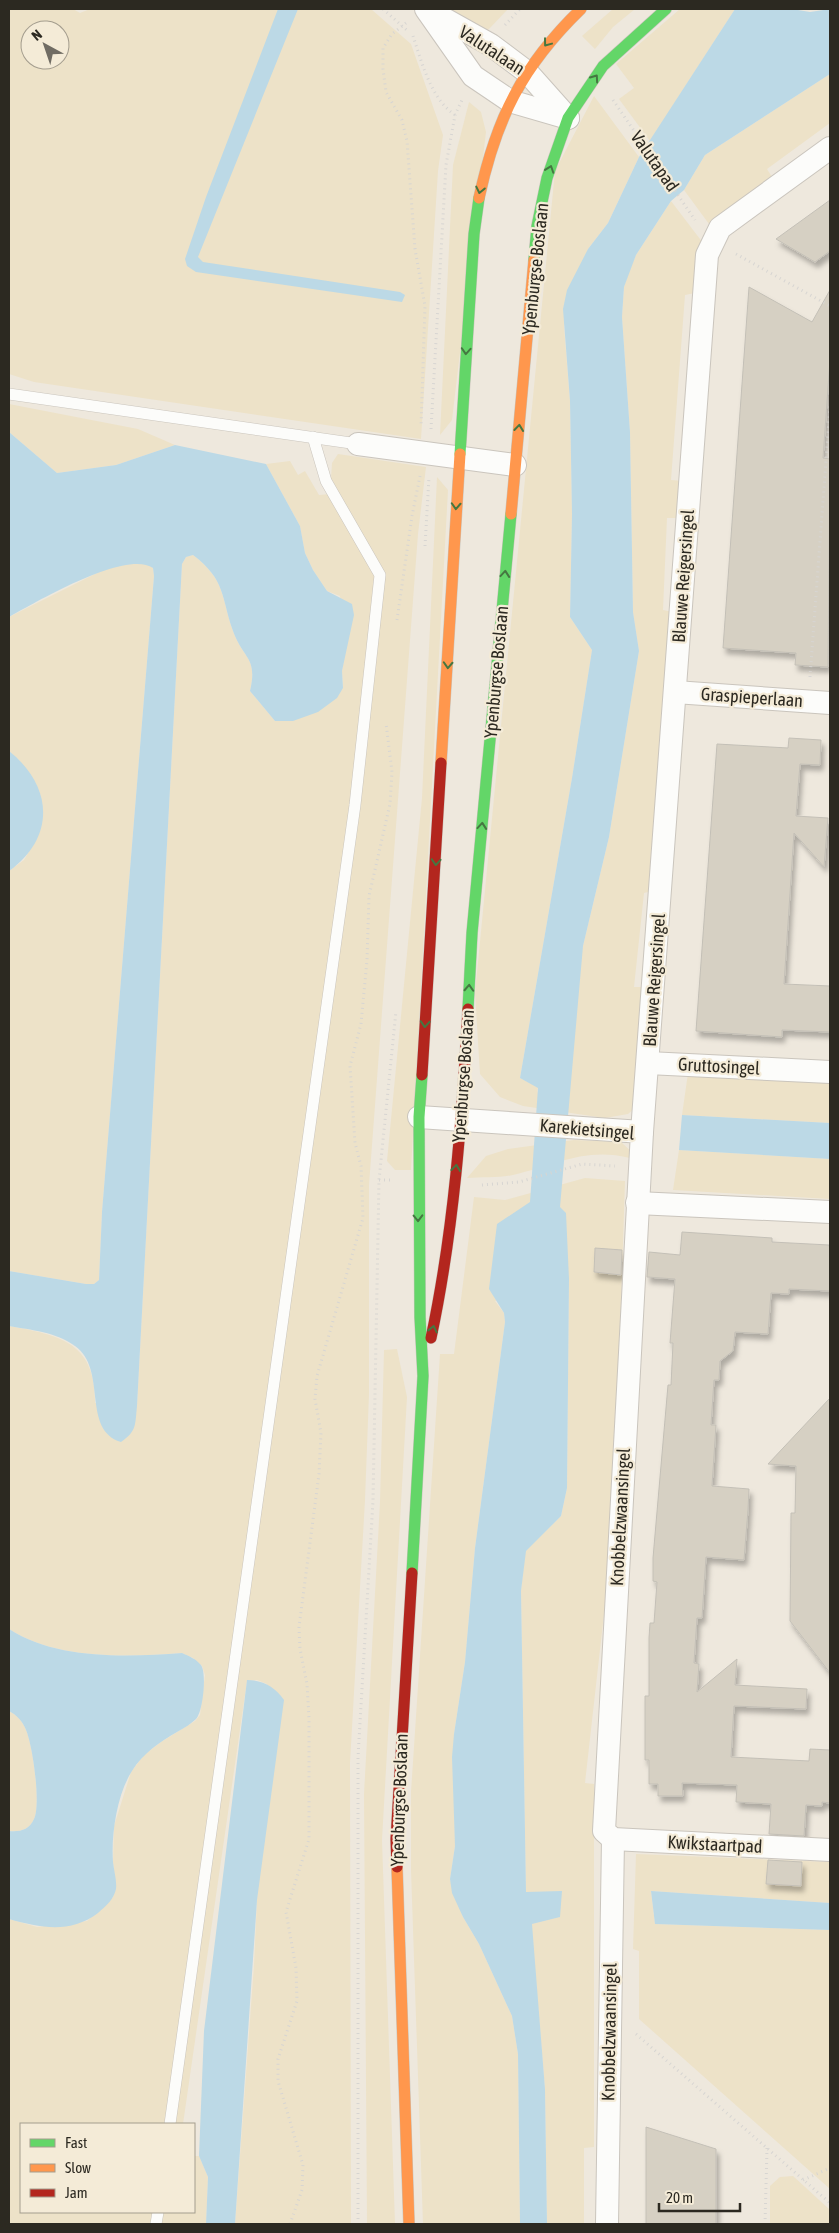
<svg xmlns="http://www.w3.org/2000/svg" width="839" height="2233" font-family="'Asap Condensed',sans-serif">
  <defs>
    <filter id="shadow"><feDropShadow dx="3" dy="5.5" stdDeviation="2.5" flood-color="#0004"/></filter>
  </defs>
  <rect width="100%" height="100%" fill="#eee8dd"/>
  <g fill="#ede2c8" fill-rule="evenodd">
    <path d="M9,9H73L80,13L90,9H371L411,44L443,135L438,171L421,439L34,382L9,374ZM30,30H60V60H30Z"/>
    <polygon points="449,9 508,9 488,30"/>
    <polygon points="613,9 635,9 613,27 595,49 582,36"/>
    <polygon points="680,9 735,9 650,141 619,99 634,88 616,64"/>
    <polygon points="830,74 830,123 767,169 772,177 709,224 684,190 705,155"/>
    <polygon points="594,96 639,157 608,223 588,249 564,326 570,401 572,514 570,617 592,650 572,778 520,1078 538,1087 537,1094 583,946 609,837 639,651 633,612 630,432 622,317 624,287 629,270 636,255 671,201 703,243 695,293 685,295 671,480 683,481 680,518 667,518 663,610 673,612 652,891 644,893 634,987 646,987 635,1108 628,1114 605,1118 523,1106 500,1097 480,1074 475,993 555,171"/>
    <polygon points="469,102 481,112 486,132 452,420 440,435 453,165"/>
    <polygon points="9,404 138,429 175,445 116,465 57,473 9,432"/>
    <path d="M338,454L426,467L418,534L369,1185V1394L365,1500L350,1763L351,2224H235L254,1965L267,1684L257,1680L247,1681L183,2124H21V2212H194V2156H199L208,2177L206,2224H9V1919L37,1927L87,1921L113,1897L116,1887L113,1862L114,1826L131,1772L144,1755L161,1742L195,1721L200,1715L205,1675L202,1666L193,1658L182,1653C127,1657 57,1660 9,1629V1326C59,1335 96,1342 95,1403L137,1406L182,564L186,557L193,555C226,580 221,597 233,631C243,659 258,657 250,691L275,721H293L343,688L342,671L346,647L340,596L327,591L313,570L305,553L300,526L266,464L290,461L298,475L305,471L319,495L330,494L332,463Z"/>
    <polygon points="437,477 448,490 411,1170 395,1170 387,1161 422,798"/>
    <polygon points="135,563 147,564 153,568 154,576 102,1212 99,1280 94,1284 86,1284 9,1271 9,871 24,860 37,838 20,761 9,751 9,617 109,567"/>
    <polygon points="688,1073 830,1081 830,1123 682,1115"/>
    <path d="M574,1140L621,1142L635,1155L630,1158C585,1147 556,1165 513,1175C499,1178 482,1177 467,1178L486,1156L508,1149Z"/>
    <polygon points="679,1150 830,1159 830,1199 673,1190"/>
    <polygon points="585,1178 625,1181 614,1525 585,1783 594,1784 594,2147 584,2148 584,2224 547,2224 545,2089 531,1924 561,1892 526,1892 521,1591 525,1551 561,1516 567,1488 569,1279 495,1301 504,1313 505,1322 475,1548 465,1662 454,1734 455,1846 450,1879 463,1917 479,1944 512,2016 518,2054 520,2224 423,2224 411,1870 411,1792 440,1354 454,1354 474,1197 505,1200"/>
    <polygon points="397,1349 407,1397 382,1840 395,2224 367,2224 364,1794 380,1502 384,1350"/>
    <path d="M9,1711C17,1715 23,1722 26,1730C33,1746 41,1805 34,1819C29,1830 20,1832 9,1831Z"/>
    <polygon points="636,1854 830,1862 830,1903 651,1891 655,1924 830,1930 830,2189 639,2019 639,1951 633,1949"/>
    <polygon points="793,2176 830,2210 830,2224 770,2224 770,2186 780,2177"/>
  </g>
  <g fill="#bcd9e6">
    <polygon points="278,9 298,9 198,257 203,262 400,292 405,295 402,302 196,272 187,266 185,259 206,197"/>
    <polygon points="735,9 792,9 810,12 830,9 830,74 705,155 684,190 671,201 636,255 624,287 622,317 630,432 633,612 639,651 609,837 583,946 560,1207 566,1213 569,1279 567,1488 561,1516 526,1551 521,1591 526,1892 562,1891 560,1917 532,1924 545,2089 547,2224 520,2224 518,2054 512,2016 479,1944 463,1917 452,1893 450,1879 455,1846 452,1757 454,1734 465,1662 475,1548 505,1322 504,1313 489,1289 497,1224 530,1202 538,1088 520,1078 572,778 592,650 570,617 572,514 570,401 563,309 567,290 588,249 608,223 639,157"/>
    <path d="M9,432L57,473L116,465L175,445L266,464L300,526L305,553L313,570L327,591L352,604L354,615L342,671L343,688L337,698L318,712L293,721H275L250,691C258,657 243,659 233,631C221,597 226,580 193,555L186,557L182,564L137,1406C135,1425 137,1431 121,1442C81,1430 108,1369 75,1346C56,1332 31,1330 9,1326V1271L86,1284H94L99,1280L102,1212L154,576L153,568C126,549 36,602 9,617Z"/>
    <path d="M9,751C53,786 56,837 9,871Z"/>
    <polygon points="682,1115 830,1123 830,1159 679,1150"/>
    <path d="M9,1629C57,1660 127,1657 182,1653C189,1656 196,1659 201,1665C207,1673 203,1712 196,1719C191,1724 184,1728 177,1732C160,1742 143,1753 132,1771C117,1794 111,1835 113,1862C114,1871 117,1881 116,1889C114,1899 106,1906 98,1913C70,1934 41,1928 9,1919V1831C20,1832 29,1830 34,1819C41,1805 33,1746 26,1730C23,1722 17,1715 9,1711Z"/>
    <path d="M247,1680C263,1680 275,1687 284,1700L257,1900L235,2224H206L208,2177L199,2156L204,2031Z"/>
    <polygon points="651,1891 830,1903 830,1930 655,1924"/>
  </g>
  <g fill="#d6d0c3" stroke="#c4c0b7" filter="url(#shadow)">
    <polygon points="830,200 830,251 815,262 776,239"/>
    <polygon points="749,287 812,322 830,290 830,360 823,458 830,459 828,667 795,665 796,653 723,648"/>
    <polygon points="789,738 821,740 820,765 800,764 796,816 828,818 824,867 794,833 784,984 830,986 830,1032 782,1030 782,1037 696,1031 717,744 788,748"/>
    <polygon points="682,1232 772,1238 772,1242 829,1245 830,1249 830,1291 789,1289 789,1294 771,1293 768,1334 735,1332 733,1351 720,1361 719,1380 714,1380 711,1425 716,1425 712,1486 749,1489 748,1510 744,1560 706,1557 702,1618 697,1618 694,1663 699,1664 697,1692 737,1659 735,1685 807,1689 806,1709 734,1706 731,1757 809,1761 810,1749 830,1750 830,1803 822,1802 822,1806 806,1805 804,1836 769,1834 771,1804 736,1802 737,1785 682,1783 683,1796 658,1796 658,1784 649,1784 649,1760 645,1760 645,1696 649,1696 649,1638 650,1623 654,1623 657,1582 653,1581 653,1558 668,1385 671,1385 673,1343 670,1343 675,1279 647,1277 649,1252 680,1255"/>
    <polygon points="595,1248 622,1250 621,1275 594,1272"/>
    <polygon points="830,1398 830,1673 790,1621 791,1513 795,1513 796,1466 768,1464"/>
    <polygon points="768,1860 802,1862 801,1886 766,1884"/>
    <polygon points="646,2127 716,2149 716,2224 646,2224"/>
  </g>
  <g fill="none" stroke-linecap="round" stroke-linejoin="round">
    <defs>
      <g id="lane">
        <polyline points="9,394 358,444"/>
        <polyline points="170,2124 355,805 380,575 326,481 313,437"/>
        <polyline points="156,2224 158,2212"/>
      </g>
      <g id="street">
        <polyline points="426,9 473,76 510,101 568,118"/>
        <polyline points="432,12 491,45 527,72 568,118"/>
        <polyline points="358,444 515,465"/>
        <polyline points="675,692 830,703"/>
        <polyline points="648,1063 830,1072"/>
        <polyline points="419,1117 642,1132 604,1831 613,1839 830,1850"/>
        <polyline points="642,1132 707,255 720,228 830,148"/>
        <polyline points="637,1203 830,1212"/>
        <polyline points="607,2224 613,1839"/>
      </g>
      <g id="fast">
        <polyline points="534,260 537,226 547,178 568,118 603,66 666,9"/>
        <polyline points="460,454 474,234 479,198"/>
        <polyline points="468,1009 472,933 511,514"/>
        <polyline points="412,1573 423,1376 420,1317 419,1117 422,1075"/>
      </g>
      <g id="slow">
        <path d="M479,198C496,119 522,66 581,9"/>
        <polyline points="511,514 534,260"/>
        <polyline points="441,763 460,454"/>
        <polyline points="397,1867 409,2224"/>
      </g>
      <g id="jam">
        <polyline points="422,1075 441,763"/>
        <path d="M431,1338C454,1230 462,1119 468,1009"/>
        <polyline points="397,1867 396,1839 412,1573"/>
      </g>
    </defs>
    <use href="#lane" stroke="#cac5bd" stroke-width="12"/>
    <use href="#street" stroke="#cac5bd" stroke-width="24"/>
    <use href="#fast" stroke="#cac5bd" stroke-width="12"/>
    <use href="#slow" stroke="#cac5bd" stroke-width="12"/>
    <use href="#jam" stroke="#cac5bd" stroke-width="12"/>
    <g stroke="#d7d5d2" stroke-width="3" stroke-dasharray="1 4" stroke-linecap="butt">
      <polyline points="383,9 409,32"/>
      <polyline points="406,23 392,34 383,48 383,69 386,92 402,120 407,141 415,249 425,306 421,427"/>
      <polyline points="505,25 520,9"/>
      <path d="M413,36C422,63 431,99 455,115"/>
      <polyline points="613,100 695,220"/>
      <polyline points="736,254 830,306"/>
      <polyline points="431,429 446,165 455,115 463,98"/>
      <polyline points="425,546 429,477"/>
      <polyline points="397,620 412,516 420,476"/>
      <polyline points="810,677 830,406"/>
      <polyline points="379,1180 393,1180"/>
      <polyline points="482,1185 519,1182 582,1164 615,1166"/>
      <polyline points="636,2034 830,2203"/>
      <polyline points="803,2180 830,2168"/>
      <polyline points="290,2224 302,2190 303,2165 278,2081 278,2059 297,2001 296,1968 286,1912 309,1839 309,1718 307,1684 300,1649 299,1627 319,1474 321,1433 315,1399 317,1376 363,1218 361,1166 355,1143 350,1066 361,1024 367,960 369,896 390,804 392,772 386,723"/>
      <polyline points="358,2224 358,1757 373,1501 379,1180 396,1011"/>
      <polyline points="765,2224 767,2148"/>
    </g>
    <use href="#lane" stroke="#fcfcfa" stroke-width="11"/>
    <use href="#street" stroke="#fcfcfa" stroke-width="22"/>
    <use href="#fast" stroke="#63d668" stroke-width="11"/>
    <use href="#slow" stroke="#ff974d" stroke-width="11"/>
    <use href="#jam" stroke="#b3261e" stroke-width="11"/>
  </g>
  <defs><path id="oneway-chevron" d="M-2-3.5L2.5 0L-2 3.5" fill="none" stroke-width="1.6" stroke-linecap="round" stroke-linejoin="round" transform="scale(1.25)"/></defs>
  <g stroke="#457741">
    <use href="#oneway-chevron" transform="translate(547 43) rotate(127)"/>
    <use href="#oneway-chevron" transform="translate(595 78) rotate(-55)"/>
    <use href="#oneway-chevron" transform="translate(550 169) rotate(-71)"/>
    <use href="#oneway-chevron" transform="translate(480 190) rotate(102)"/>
    <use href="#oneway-chevron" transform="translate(466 351) rotate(94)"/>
    <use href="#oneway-chevron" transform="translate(519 428) rotate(-84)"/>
    <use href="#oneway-chevron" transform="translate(456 506) rotate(93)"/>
    <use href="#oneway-chevron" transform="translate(505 574) rotate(-85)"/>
    <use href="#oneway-chevron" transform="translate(448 665) rotate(93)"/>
    <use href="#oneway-chevron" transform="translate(482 826) rotate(-85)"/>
    <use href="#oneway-chevron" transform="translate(436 862) rotate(94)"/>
    <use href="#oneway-chevron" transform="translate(469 988) rotate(-87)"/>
    <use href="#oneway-chevron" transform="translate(425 1024) rotate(94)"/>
    <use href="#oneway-chevron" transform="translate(456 1168) rotate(-83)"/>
    <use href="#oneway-chevron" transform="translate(418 1218) rotate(89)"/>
    <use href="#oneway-chevron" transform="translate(433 1329) rotate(-78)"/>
  </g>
  <g text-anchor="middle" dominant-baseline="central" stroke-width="4.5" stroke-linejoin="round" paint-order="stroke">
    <g font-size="18" fill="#2c2921" stroke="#f4ebd7">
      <text transform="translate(492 50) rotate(33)">Valutalaan</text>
      <text transform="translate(655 161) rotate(55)">Valutapad</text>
      <text transform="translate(535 269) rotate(-84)">Ypenburgse Boslaan</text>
      <text transform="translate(683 576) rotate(-86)">Blauwe Reigersingel</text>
      <text transform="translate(496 672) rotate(-85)">Ypenburgse Boslaan</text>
      <text transform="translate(752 697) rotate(4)">Graspieperlaan</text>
      <text transform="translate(654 980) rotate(-86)">Blauwe Reigersingel</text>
      <text transform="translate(719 1066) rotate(3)">Gruttosingel</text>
      <text transform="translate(463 1076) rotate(-86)">Ypenburgse Boslaan</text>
      <text transform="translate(587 1129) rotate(5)">Karekietsingel</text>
      <text transform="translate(620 1517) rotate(-87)">Knobbelzwaansingel</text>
      <text transform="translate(399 1800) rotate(-88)">Ypenburgse Boslaan</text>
      <text transform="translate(715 1844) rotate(3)">Kwikstaartpad</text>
      <text transform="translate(609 2032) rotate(-89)">Knobbelzwaansingel</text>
    </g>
  </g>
  <rect width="839" height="2233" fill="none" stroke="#2c2921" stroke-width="20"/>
  <rect x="20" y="2123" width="175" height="90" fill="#f4ebd7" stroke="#a49d8e"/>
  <rect x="30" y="2139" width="25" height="8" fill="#63d668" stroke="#a49d8e"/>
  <text x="65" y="2148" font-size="15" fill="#2c2921">Fast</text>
  <rect x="30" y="2164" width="25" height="8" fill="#ff974d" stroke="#a49d8e"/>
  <text x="65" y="2173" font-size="15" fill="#2c2921">Slow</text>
  <rect x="30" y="2189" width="25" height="8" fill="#b3261e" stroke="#a49d8e"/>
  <text x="65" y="2198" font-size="15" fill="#2c2921">Jam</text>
  <g transform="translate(45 45) rotate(320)"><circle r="24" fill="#f4ebd7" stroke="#a49d8e"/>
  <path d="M0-4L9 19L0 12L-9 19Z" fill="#706c63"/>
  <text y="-8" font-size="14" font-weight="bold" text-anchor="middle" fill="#2c2921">N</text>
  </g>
  <path d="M659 2203v8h81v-8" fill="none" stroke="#2c2921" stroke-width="2.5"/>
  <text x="666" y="2203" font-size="15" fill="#2c2921" stroke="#f4ebd7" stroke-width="4" paint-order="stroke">20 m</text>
</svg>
